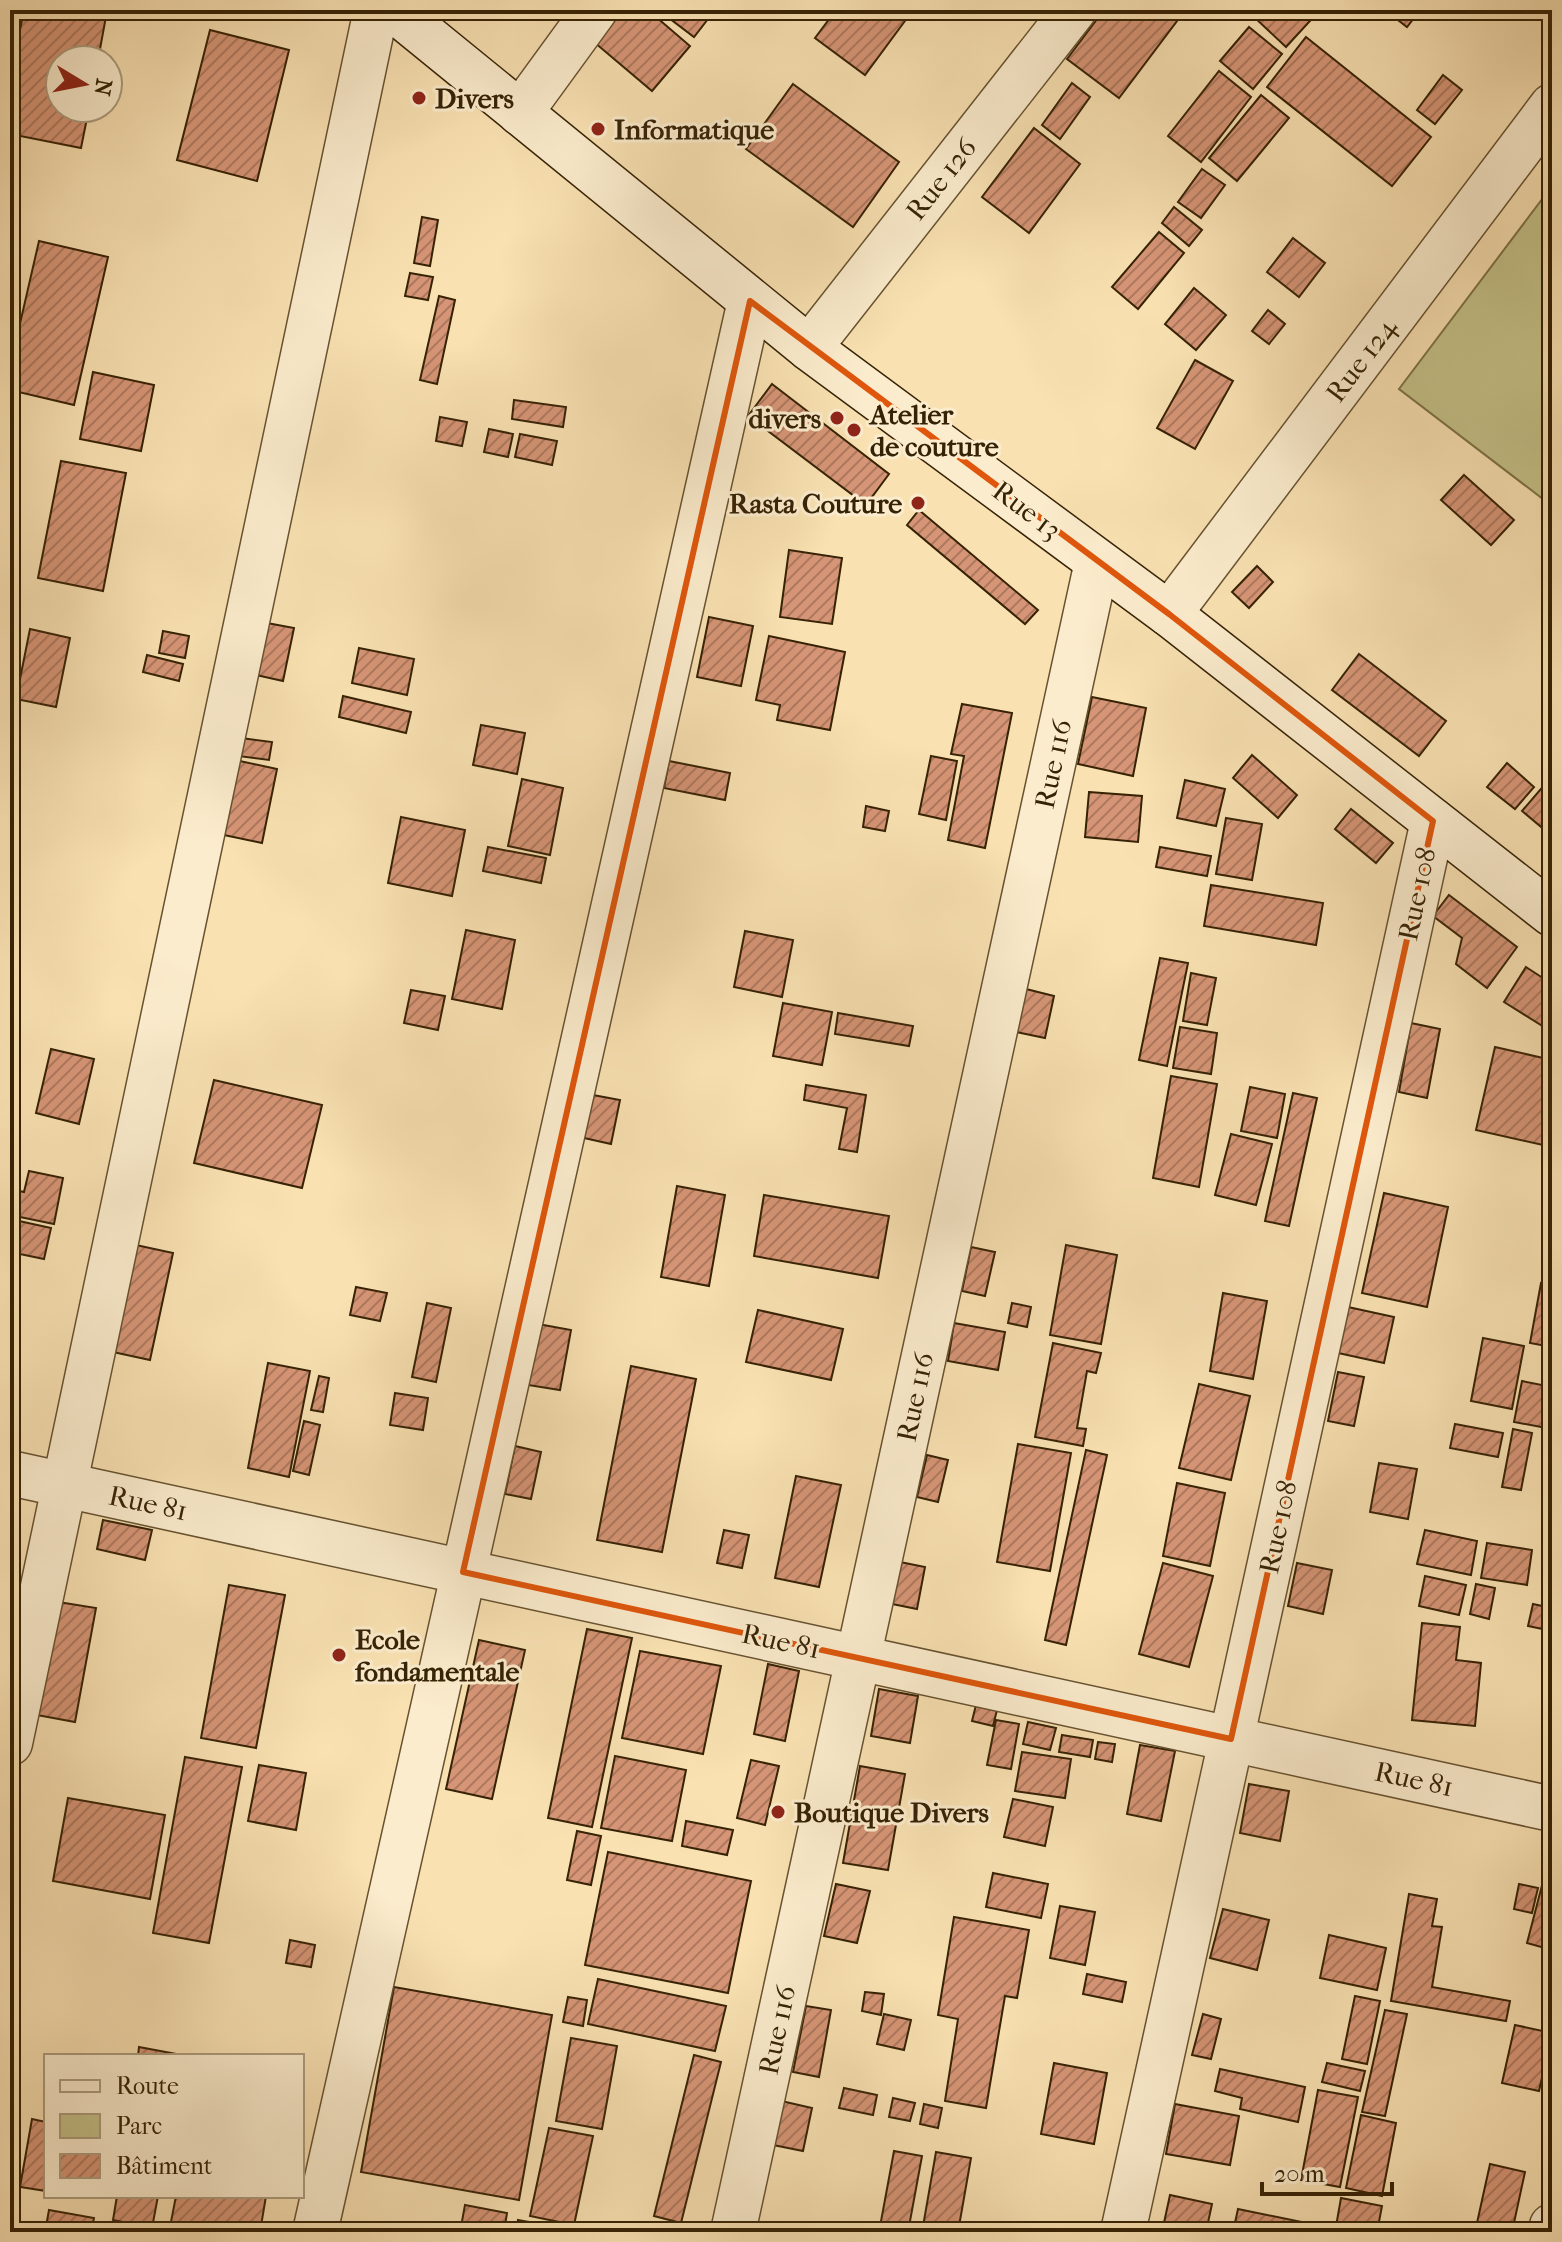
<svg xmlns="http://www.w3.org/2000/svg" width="1562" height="2242" font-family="'IM FELL French Canon',serif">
  <defs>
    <pattern id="building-hatch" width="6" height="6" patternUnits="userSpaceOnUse" patternTransform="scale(2)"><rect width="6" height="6" fill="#d69576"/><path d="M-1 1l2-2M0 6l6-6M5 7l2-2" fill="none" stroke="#ae795f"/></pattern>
  </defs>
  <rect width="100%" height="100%" fill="#f9e1b2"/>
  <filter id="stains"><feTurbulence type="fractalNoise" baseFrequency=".0025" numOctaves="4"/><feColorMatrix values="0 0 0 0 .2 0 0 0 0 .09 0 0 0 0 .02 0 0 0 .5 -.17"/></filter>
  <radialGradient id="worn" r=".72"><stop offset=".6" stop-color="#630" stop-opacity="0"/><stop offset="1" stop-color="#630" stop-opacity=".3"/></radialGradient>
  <polygon fill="#c4c188" stroke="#7d7246" stroke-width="2" points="1552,186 1552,506 1399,389"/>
  <g fill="url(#building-hatch)" stroke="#362205" stroke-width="2">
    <polygon points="24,10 107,11 98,60 60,60 60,108 89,108 81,148 10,134 10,80"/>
    <polygon points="611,10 648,10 690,46 652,91 588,37"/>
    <polygon points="669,10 697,10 708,19 694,37 665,15"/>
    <polygon points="836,10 913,10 865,75 815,38"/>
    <polygon points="1104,10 1180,10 1183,13 1119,98 1067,59"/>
    <polygon points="1260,10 1320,10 1286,47 1254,17"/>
    <polygon points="1385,10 1420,10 1407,27"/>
    <polygon points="1249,27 1282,54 1253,89 1220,61"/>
    <polygon points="210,30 289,50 257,181 177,160"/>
    <polygon points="1306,37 1431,137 1392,186 1267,87"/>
    <polygon points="1219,71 1251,97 1201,162 1168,136"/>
    <polygon points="1443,75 1462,90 1435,124 1417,110"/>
    <polygon points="1072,83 1090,97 1060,139 1042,125"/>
    <polygon points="793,84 899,162 853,227 746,149"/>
    <polygon points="1261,95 1289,118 1237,181 1209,158"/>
    <polygon points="1034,128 1080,164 1029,233 982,197"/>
    <polygon points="1202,169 1225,185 1201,218 1178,202"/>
    <polygon points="1174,207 1202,230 1189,246 1162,223"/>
    <polygon points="422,217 438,220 430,266 414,263"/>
    <polygon points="1159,232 1184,253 1138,309 1112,287"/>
    <polygon points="1293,238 1325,263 1299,297 1267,272"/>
    <polygon points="39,241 108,257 74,405 10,390 10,367"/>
    <polygon points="410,273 433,277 428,300 405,296"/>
    <polygon points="1194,288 1226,315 1196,350 1165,324"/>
    <polygon points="439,296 455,300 437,384 420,380"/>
    <polygon points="1268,310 1285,324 1269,344 1252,331"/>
    <polygon points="1195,360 1233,381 1195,449 1157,428"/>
    <polygon points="93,372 154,385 141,451 80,439"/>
    <polygon points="772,384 889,474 866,505 748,416"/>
    <polygon points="514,400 566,407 563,427 512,419"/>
    <polygon points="440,417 467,422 462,446 436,441"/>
    <polygon points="489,429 513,434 508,457 484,452"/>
    <polygon points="520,434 557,441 552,465 515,457"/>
    <polygon points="61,461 126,473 103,591 38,578"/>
    <polygon points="1464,475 1514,520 1491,545 1441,500"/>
    <polygon points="919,510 1038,610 1025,624 907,525"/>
    <polygon points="789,550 842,558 832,624 780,617"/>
    <polygon points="1257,566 1273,582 1249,608 1232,592"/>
    <polygon points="709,617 753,626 741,686 697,677"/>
    <polygon points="267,623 294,628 283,681 256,675"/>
    <polygon points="30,629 70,638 56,707 16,699"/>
    <polygon points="163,631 189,636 185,658 159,653"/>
    <polygon points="769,636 845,652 830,730 777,720 780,705 756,700"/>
    <polygon points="359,648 414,659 407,695 352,683"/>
    <polygon points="1359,654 1446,721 1419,756 1332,690"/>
    <polygon points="147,655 183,664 179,681 143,672"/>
    <polygon points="343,696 411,712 406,733 339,717"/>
    <polygon points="1092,697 1146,708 1133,776 1078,764"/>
    <polygon points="962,704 1012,713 985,848 948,840 964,756 951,754"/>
    <polygon points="481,725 525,733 517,774 473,765"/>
    <polygon points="241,738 272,742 269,760 238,756"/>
    <polygon points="1252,755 1297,795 1278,818 1233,778"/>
    <polygon points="931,756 957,761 946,820 919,814"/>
    <polygon points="235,760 277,769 262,843 219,834"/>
    <polygon points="669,761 730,773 725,800 664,788"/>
    <polygon points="1507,763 1534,787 1515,809 1487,787"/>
    <polygon points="1552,776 1552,836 1522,811"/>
    <polygon points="522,779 563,788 550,855 508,846"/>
    <polygon points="1185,780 1225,789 1216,826 1177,818"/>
    <polygon points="1089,792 1142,796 1138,842 1085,837"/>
    <polygon points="866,806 889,811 885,831 863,827"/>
    <polygon points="1351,809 1393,843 1376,863 1335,829"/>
    <polygon points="401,817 465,830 452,896 388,883"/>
    <polygon points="1226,818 1262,824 1252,880 1216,874"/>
    <polygon points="488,847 546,858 541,883 483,871"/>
    <polygon points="1160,847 1211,856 1207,876 1156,867"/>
    <polygon points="1211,885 1323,903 1316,945 1204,926"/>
    <polygon points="1449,895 1517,947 1487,988 1456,964 1462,938 1433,916"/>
    <polygon points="466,930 515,940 502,1009 452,999"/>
    <polygon points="745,931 793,940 782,997 734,987"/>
    <polygon points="1160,958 1188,963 1167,1066 1139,1060"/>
    <polygon points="1526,967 1552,984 1552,1032 1504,1002"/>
    <polygon points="1191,973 1216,978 1207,1025 1183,1021"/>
    <polygon points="1026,989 1054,996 1045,1038 1016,1032"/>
    <polygon points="411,990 445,996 438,1030 404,1023"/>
    <polygon points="783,1003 832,1012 822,1065 773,1056"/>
    <polygon points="838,1013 913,1026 909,1046 835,1034"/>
    <polygon points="1411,1023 1440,1029 1427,1098 1399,1092"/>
    <polygon points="1180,1027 1217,1033 1211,1074 1173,1068"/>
    <polygon points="1495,1047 1552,1060 1552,1147 1476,1130"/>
    <polygon points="51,1049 94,1059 79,1124 36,1113"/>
    <polygon points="1171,1076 1217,1084 1199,1187 1153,1178"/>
    <polygon points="214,1080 322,1105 302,1188 194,1163"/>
    <polygon points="806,1085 866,1095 857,1152 839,1149 847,1108 804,1100"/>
    <polygon points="1250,1087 1285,1094 1277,1138 1241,1131"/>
    <polygon points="1293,1093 1317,1098 1289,1226 1265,1221"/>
    <polygon points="593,1095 620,1100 611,1144 584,1138"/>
    <polygon points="1231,1134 1272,1144 1256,1205 1215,1195"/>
    <polygon points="29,1171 63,1178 54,1224 10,1215 10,1189 24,1192"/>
    <polygon points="677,1186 725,1195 709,1286 661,1277"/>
    <polygon points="1384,1193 1448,1207 1427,1307 1362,1293"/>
    <polygon points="764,1195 889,1216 878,1278 754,1256"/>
    <polygon points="10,1219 51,1228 44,1259 10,1252"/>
    <polygon points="122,1242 173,1253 150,1360 99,1349"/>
    <polygon points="1066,1245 1117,1255 1101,1344 1050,1335"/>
    <polygon points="971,1247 995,1252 985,1296 962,1291"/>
    <polygon points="1541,1283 1552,1285 1552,1347 1530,1343"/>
    <polygon points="356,1287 387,1293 380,1321 350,1315"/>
    <polygon points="1223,1293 1267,1301 1253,1379 1210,1371"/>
    <polygon points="427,1303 451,1308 436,1382 412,1377"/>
    <polygon points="1012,1303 1031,1307 1027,1327 1008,1323"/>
    <polygon points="1348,1307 1394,1317 1384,1363 1338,1353"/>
    <polygon points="758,1310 843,1329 831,1380 746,1362"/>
    <polygon points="954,1323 1005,1332 998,1370 948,1361"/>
    <polygon points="538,1324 571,1330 560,1390 528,1385"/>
    <polygon points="1483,1338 1524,1346 1512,1409 1471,1401"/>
    <polygon points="1053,1343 1101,1353 1096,1373 1087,1371 1077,1428 1086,1429 1083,1446 1035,1437"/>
    <polygon points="268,1363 310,1371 289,1477 248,1468"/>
    <polygon points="631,1366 696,1379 662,1552 597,1540"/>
    <polygon points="1338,1372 1364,1377 1354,1426 1328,1421"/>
    <polygon points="319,1376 329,1378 323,1412 311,1410"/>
    <polygon points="1522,1381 1552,1387 1552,1429 1514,1422"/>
    <polygon points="1199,1384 1250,1396 1231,1480 1179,1468"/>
    <polygon points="395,1393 428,1398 423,1430 390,1425"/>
    <polygon points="304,1421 320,1425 309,1475 293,1471"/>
    <polygon points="1455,1424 1503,1433 1498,1457 1450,1448"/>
    <polygon points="1513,1429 1532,1433 1521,1490 1502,1487"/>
    <polygon points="1018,1444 1071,1453 1050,1571 997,1562"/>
    <polygon points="515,1446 541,1452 531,1499 505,1494"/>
    <polygon points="1086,1450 1107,1455 1066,1645 1045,1640"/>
    <polygon points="927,1455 948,1460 938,1502 917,1497"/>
    <polygon points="1379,1463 1417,1469 1408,1519 1370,1512"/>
    <polygon points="796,1476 841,1485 819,1587 775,1578"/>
    <polygon points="1177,1483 1225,1493 1210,1566 1163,1556"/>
    <polygon points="103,1520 152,1530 145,1560 97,1549"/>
    <polygon points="724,1530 749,1535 742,1568 717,1563"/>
    <polygon points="1425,1530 1477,1541 1471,1575 1417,1564"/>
    <polygon points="1487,1543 1532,1550 1527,1585 1481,1578"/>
    <polygon points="900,1562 925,1567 917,1609 892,1604"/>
    <polygon points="1163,1563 1213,1576 1189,1667 1139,1654"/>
    <polygon points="1297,1563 1332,1570 1323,1614 1288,1606"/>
    <polygon points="1425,1576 1466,1585 1459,1615 1419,1606"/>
    <polygon points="1476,1584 1495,1588 1489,1619 1470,1614"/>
    <polygon points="229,1585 285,1595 256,1748 201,1738"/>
    <polygon points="46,1600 96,1608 75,1722 26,1713"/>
    <polygon points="1533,1604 1552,1608 1552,1631 1528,1626"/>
    <polygon points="1422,1623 1460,1627 1456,1660 1481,1663 1475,1726 1412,1720"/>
    <polygon points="587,1629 632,1638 592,1827 548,1818"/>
    <polygon points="479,1640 525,1650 492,1799 446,1789"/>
    <polygon points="640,1651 721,1666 703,1754 622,1738"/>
    <polygon points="768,1664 799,1671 785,1741 754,1734"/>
    <polygon points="879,1689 918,1696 910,1743 871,1736"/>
    <polygon points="976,1705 997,1710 993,1726 972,1721"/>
    <polygon points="996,1720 1019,1724 1011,1769 987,1765"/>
    <polygon points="1028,1722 1056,1728 1050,1750 1023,1744"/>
    <polygon points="1062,1735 1093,1740 1090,1757 1059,1752"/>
    <polygon points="1098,1742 1115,1744 1112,1762 1095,1759"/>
    <polygon points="1140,1745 1175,1751 1161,1821 1127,1814"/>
    <polygon points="1022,1752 1071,1759 1065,1798 1015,1791"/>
    <polygon points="615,1756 686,1770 672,1841 601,1828"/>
    <polygon points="185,1757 242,1767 209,1943 153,1933"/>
    <polygon points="751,1760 779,1766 765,1825 737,1818"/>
    <polygon points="259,1765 306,1773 296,1830 248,1821"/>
    <polygon points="860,1766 905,1774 888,1870 843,1863"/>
    <polygon points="1249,1784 1289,1791 1280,1841 1240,1833"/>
    <polygon points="68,1798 165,1815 150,1899 53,1881"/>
    <polygon points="1013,1799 1053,1807 1045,1846 1004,1837"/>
    <polygon points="686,1821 733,1830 727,1855 682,1846"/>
    <polygon points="577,1831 601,1836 591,1885 567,1880"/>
    <polygon points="1552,1847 1552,1950 1527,1943"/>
    <polygon points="608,1852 751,1881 728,1993 585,1965"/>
    <polygon points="993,1873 1048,1884 1041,1918 986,1907"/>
    <polygon points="836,1884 870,1891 857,1943 824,1936"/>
    <polygon points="1519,1884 1538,1888 1532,1913 1514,1909"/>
    <polygon points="1409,1894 1437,1899 1432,1926 1442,1927 1432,1987 1510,2001 1506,2021 1391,2001"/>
    <polygon points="1060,1906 1095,1912 1085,1965 1050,1958"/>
    <polygon points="1223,1909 1269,1920 1257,1970 1210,1958"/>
    <polygon points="954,1917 1029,1930 1017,1998 1005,1996 986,2108 945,2101 958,2019 938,2015"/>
    <polygon points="1329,1935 1386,1948 1377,1990 1320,1978"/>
    <polygon points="290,1940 315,1945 311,1967 286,1963"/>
    <polygon points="1087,1974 1126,1982 1122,2002 1083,1994"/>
    <polygon points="598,1979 726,2006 715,2051 588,2024"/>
    <polygon points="394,1987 552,2015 519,2200 361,2172"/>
    <polygon points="865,1992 884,1994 881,2015 862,2011"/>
    <polygon points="1355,1996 1380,2001 1367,2064 1342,2059"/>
    <polygon points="568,1997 587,2000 583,2026 563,2022"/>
    <polygon points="806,2006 831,2010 819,2077 793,2072"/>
    <polygon points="1385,2010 1407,2014 1385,2116 1362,2112"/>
    <polygon points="884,2014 911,2020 904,2050 877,2044"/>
    <polygon points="1203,2014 1221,2019 1211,2059 1192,2055"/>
    <polygon points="1515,2025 1552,2033 1539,2091 1502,2083"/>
    <polygon points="571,2038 617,2046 602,2129 556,2121"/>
    <polygon points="139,2047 187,2056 138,2056"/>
    <polygon points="694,2055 721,2062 681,2223 654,2216"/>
    <polygon points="1054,2063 1107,2073 1094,2144 1041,2134"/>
    <polygon points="1327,2063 1365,2071 1360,2091 1322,2082"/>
    <polygon points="1220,2069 1305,2087 1298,2122 1240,2109 1242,2098 1215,2091"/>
    <polygon points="844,2088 877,2095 873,2115 839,2108"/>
    <polygon points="1318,2090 1358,2097 1340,2187 1301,2180"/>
    <polygon points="893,2098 915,2103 910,2121 889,2117"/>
    <polygon points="777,2100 812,2108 803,2151 768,2144"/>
    <polygon points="924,2104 942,2108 938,2128 920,2124"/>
    <polygon points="1175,2104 1239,2116 1230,2165 1166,2154"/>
    <polygon points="1361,2115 1396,2123 1382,2196 1346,2188"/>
    <polygon points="32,2119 46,2122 46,2191 20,2187"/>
    <polygon points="549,2128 593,2136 574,2225 530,2216"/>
    <polygon points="894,2151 922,2156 908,2232 879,2232"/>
    <polygon points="936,2152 971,2158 958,2232 922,2232"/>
    <polygon points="1490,2164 1525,2172 1512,2232 1475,2232"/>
    <polygon points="1170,2195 1212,2204 1206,2232 1162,2232"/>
    <polygon points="117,2196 158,2196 152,2228 113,2220"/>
    <polygon points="176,2196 266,2196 260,2232 169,2232"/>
    <polygon points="1341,2198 1382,2206 1377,2232 1335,2232"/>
    <polygon points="465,2205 507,2213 504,2232 460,2232"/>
    <polygon points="1238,2209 1331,2228 1330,2232 1233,2232"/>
    <polygon points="49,2210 94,2218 91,2232 45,2232"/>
    <polygon points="518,2220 583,2232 516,2232"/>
    <polygon points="761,2223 807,2231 807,2232 760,2232"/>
  </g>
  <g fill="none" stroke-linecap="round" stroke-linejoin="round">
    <defs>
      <g id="street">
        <polyline points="520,113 595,10"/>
        <polyline points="809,348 1074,10"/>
        <polyline points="1169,614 1552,106"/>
        <polyline points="10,1473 1552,1809"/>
        <polyline points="10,1743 376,10"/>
        <polyline points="315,2232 750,301"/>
        <polyline points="733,2232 1097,562"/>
        <polyline points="1123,2232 1433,821"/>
        <polyline points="1551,2232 1552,2226"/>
      </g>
      <polyline id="secondary" points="394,10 809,348 1169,614 1552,914"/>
    </defs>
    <use href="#street" stroke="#675230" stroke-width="47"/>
    <use href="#secondary" stroke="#362205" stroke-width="47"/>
    <use href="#street" stroke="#fbeccd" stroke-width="44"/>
    <use href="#secondary" stroke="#fbeccd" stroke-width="44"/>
  </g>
  <path fill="none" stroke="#df560c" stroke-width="6" stroke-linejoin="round" d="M750,301L1169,614L1433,821L1231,1739L463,1572Z"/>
  <g fill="#8f2418" stroke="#fbeccd" stroke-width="3">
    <circle cx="419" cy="98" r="8"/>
    <circle cx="598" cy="129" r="8"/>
    <circle cx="837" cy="418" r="8"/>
    <circle cx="854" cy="430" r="8"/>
    <circle cx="918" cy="503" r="8"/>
    <circle cx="339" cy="1655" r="8"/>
    <circle cx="778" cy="1812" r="8"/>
  </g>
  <g text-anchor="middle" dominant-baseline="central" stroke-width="6" stroke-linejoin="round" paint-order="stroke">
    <g font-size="28" font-weight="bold" fill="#362205" stroke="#fbeccd" text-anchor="start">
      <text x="435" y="98">Divers</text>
      <text x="614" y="129">Informatique</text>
      <text x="870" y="414">Atelier<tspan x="870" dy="32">de couture</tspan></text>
      <text x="821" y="418" text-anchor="end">divers</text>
      <text x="902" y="503" text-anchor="end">Rasta Couture</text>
      <text x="355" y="1639">Ecole<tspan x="355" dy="32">fondamentale</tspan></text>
      <text x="794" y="1812">Boutique Divers</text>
    </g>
    <g font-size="28" fill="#362205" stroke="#fbeccd">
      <text transform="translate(941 179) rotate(-52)">Rue 126</text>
      <text transform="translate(1361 360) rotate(-53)">Rue 124</text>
      <text transform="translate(1027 510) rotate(37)">Rue 13</text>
      <text transform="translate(1053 764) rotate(-78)">Rue 116</text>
      <text transform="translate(1417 894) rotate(-78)">Rue 108</text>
      <text transform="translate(915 1397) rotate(-78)">Rue 116</text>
      <text transform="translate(148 1503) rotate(12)">Rue 81</text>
      <text transform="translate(1278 1527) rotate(-78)">Rue 108</text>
      <text transform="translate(781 1641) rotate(12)">Rue 81</text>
      <text transform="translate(1414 1779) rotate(12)">Rue 81</text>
      <text transform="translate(777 2030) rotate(-78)">Rue 116</text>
    </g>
  </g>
  <rect width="1562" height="2242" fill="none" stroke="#f9e1b2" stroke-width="40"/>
  <rect x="12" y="12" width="1538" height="2218" fill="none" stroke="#362205" stroke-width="4"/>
  <rect x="20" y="20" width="1522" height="2202" fill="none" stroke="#362205" stroke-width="2"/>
  <rect x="44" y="2054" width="260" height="144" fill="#fbeccd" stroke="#ac9b7d" stroke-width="2"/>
  <rect x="60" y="2080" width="40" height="12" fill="#fbeccd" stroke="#ac9b7d" stroke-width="2"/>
  <text x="116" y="2094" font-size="24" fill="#362205">Route</text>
  <rect x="60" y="2114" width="40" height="24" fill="#c4c188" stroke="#ac9b7d" stroke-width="2"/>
  <text x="116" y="2134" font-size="24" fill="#362205">Parc</text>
  <rect x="60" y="2154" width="40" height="24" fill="url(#building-hatch)" stroke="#ac9b7d" stroke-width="2"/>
  <text x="116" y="2174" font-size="24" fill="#362205">Bâtiment</text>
  <g transform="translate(84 84) rotate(100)"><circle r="38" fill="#fbeccd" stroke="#ac9b7d" stroke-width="2"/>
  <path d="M0-6L14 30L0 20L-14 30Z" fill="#8f2418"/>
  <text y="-12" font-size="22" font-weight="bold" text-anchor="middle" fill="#362205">N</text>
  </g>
  <path d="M1262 2182v12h130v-12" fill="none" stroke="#362205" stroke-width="4"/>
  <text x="1274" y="2182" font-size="24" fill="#362205" stroke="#fbeccd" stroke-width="6" paint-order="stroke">20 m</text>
  <rect width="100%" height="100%" filter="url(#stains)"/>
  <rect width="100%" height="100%" fill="url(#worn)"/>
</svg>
